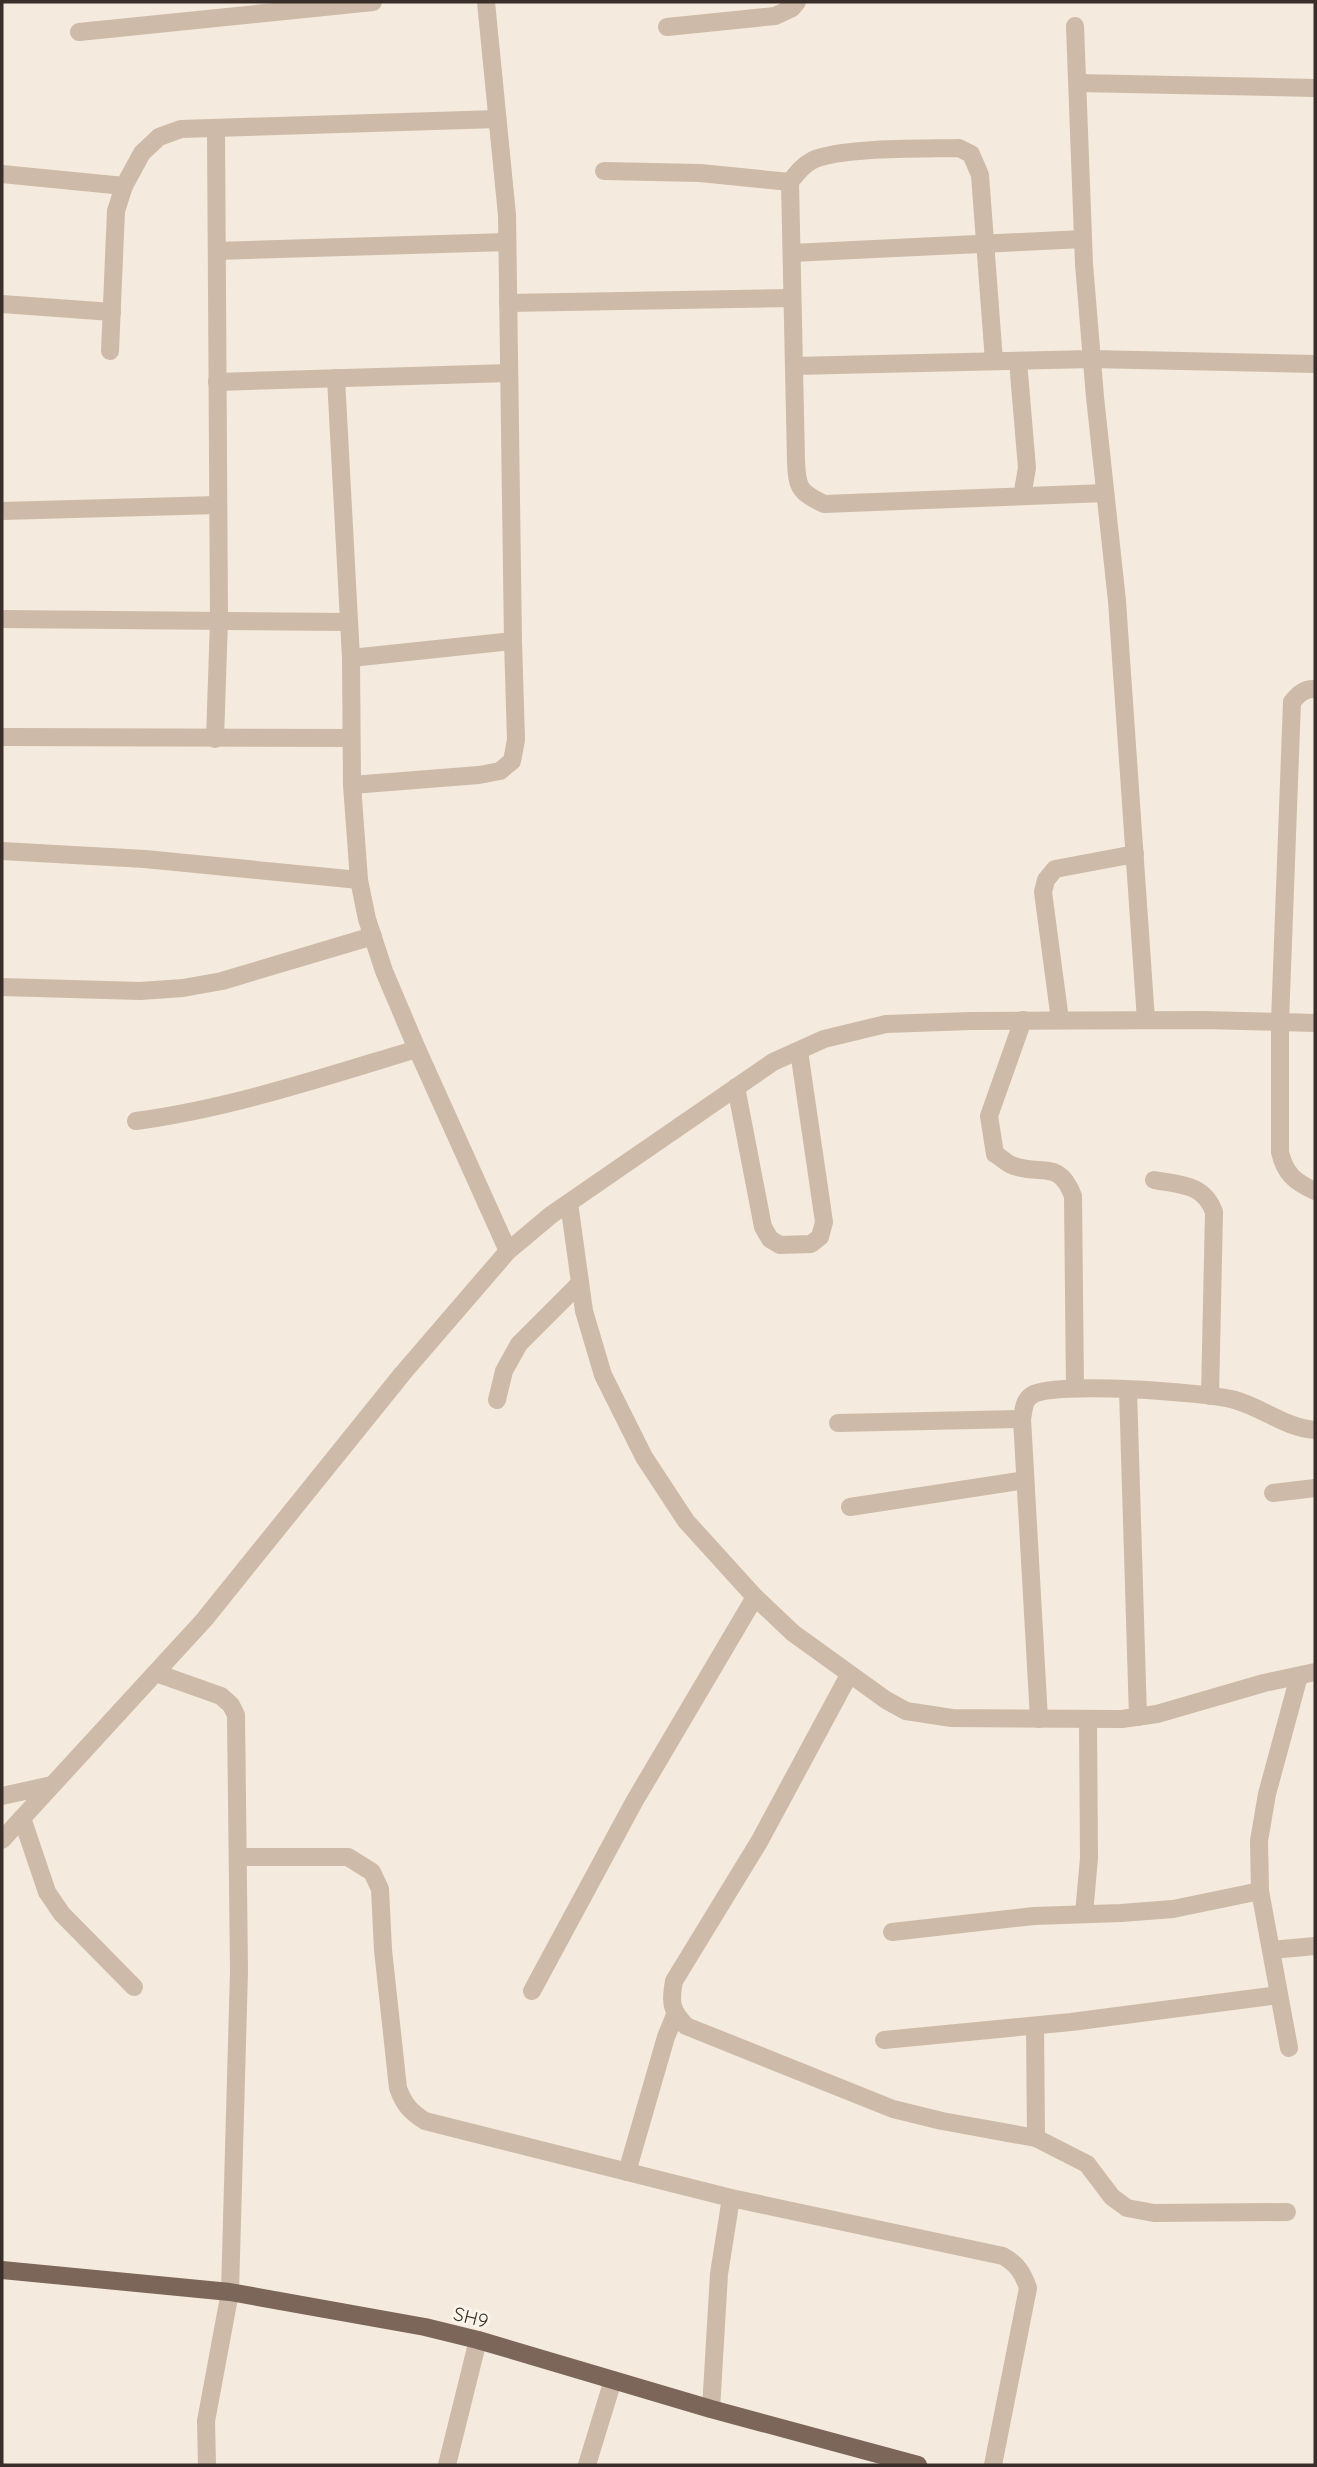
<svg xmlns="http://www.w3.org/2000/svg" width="1317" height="2467" font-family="Quicksand,sans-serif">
  <rect width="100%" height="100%" fill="#f4eadd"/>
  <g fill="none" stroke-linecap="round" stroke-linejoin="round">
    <g stroke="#cdbaa8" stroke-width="18">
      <polyline points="486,2 507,215 513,641 351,658 352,785 359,880 367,919 384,971 417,1049 508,1251"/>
      <polyline points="1075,26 1084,264 1095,397 1117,601 1146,1020"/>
      <polyline points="667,27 775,16 792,8 797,2"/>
      <polyline points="79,32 373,2"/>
      <polyline points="1078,83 1315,88"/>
      <polyline points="604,171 700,173 790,182"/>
      <polyline points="2,174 124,186"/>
      <polyline points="217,251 507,242"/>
      <polyline points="792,253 1083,239"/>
      <polyline points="508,303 792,298"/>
      <polyline points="2,304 112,312"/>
      <polyline points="110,351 116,211 124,186 142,153 159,137 181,129 497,119"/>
      <path d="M994,361L980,175L971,154L959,148C925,149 841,147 813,160C803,165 797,173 790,182L796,461C797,489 800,492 824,504L1105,493"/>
      <polyline points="1018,361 1027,468 1022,496"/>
      <polyline points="794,366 1092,359 1315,364"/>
      <polyline points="336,378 351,658"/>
      <polyline points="217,382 509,373"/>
      <polyline points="2,511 218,505"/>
      <polyline points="2,619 349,622"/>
      <path d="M1315,689C1305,688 1298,694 1292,702L1280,1022V1152C1285,1174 1295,1182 1315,1191"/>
      <polyline points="2,737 351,738"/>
      <polyline points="215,739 219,620 216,128"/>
      <polyline points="352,785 479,775 500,771 512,761 516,740 513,641"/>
      <polyline points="2,851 145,859 359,880"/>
      <polyline points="2,987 140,991 183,988 222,981 373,936"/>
      <path d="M1023,1020L989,1116L995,1154C1001,1157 1007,1164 1014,1166C1042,1176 1059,1159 1073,1196L1075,1388"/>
      <polyline points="1060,1020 1043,892 1046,880 1055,869 1135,854"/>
      <polyline points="736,1087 763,1227 770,1239 780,1245 811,1244 820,1237 824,1222 799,1051"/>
      <path d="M136,1121C232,1108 324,1077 417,1049"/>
      <path d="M1154,1180C1181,1185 1204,1184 1214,1212L1210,1396"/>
      <polyline points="569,1203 584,1311 603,1375 644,1457 686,1521 755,1597 793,1633 886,1700 906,1711 952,1718 1122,1719 1157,1714 1264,1683 1315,1672"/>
      <polyline points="1128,1390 1138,1717"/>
      <polyline points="497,1400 504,1371 519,1344 580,1283"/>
      <polyline points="838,1423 1022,1419"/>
      <polyline points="1273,1493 1315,1488"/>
      <polyline points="850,1507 1025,1480"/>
      <polyline points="156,1673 221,1696 231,1705 236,1715 239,1971 230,2292 206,2421 207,2465"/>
      <path d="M849,1675L759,1842L674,1981C670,2003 671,2010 686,2026L893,2109L942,2121L1036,2138L1087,2164L1112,2197L1127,2208L1154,2213L1287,2212"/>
      <path d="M1039,1719L1022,1419C1024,1410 1023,1401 1032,1395C1053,1381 1207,1392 1235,1400C1263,1408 1286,1428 1315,1430"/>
      <polyline points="2,1796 52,1785"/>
      <polyline points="22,1818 47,1892 62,1914 134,1987"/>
      <polyline points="2,1840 204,1620 403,1373 508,1251 551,1215 773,1062 824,1039 886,1024 971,1021 1203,1020 1315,1023"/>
      <path d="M238,1857H348L372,1872L380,1889L383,1950L398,2088C404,2105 411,2112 425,2121L731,2198L1003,2256C1017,2264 1023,2273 1028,2288L993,2465"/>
      <polyline points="1084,1914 1089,1858 1088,1719"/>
      <polyline points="892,1932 1034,1916 1121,1913 1173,1909 1260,1891"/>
      <polyline points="1271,1950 1315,1946"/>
      <polyline points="532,1991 634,1802 755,1597"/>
      <polyline points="1035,2026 1036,2138"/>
      <polyline points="884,2040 1071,2022 1279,1995"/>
      <polyline points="1289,2048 1260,1891 1259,1841 1267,1794 1299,1676"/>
      <polyline points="627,2172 666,2037 675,2015"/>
      <polyline points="711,2409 719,2274 731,2198"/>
      <polyline points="447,2465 478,2340"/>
      <polyline points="587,2465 613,2380"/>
    </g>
    <polyline stroke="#7c6659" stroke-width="18" points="2,2270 230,2292 425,2327 478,2340 711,2409 918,2465"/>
  </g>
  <g text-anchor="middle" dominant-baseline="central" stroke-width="6" stroke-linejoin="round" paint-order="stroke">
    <g font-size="19" fill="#392e29" stroke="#fbf4ea">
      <text transform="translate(471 2317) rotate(14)">SH9</text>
    </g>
  </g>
  <rect width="1317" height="2467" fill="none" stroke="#392e29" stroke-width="7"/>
</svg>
